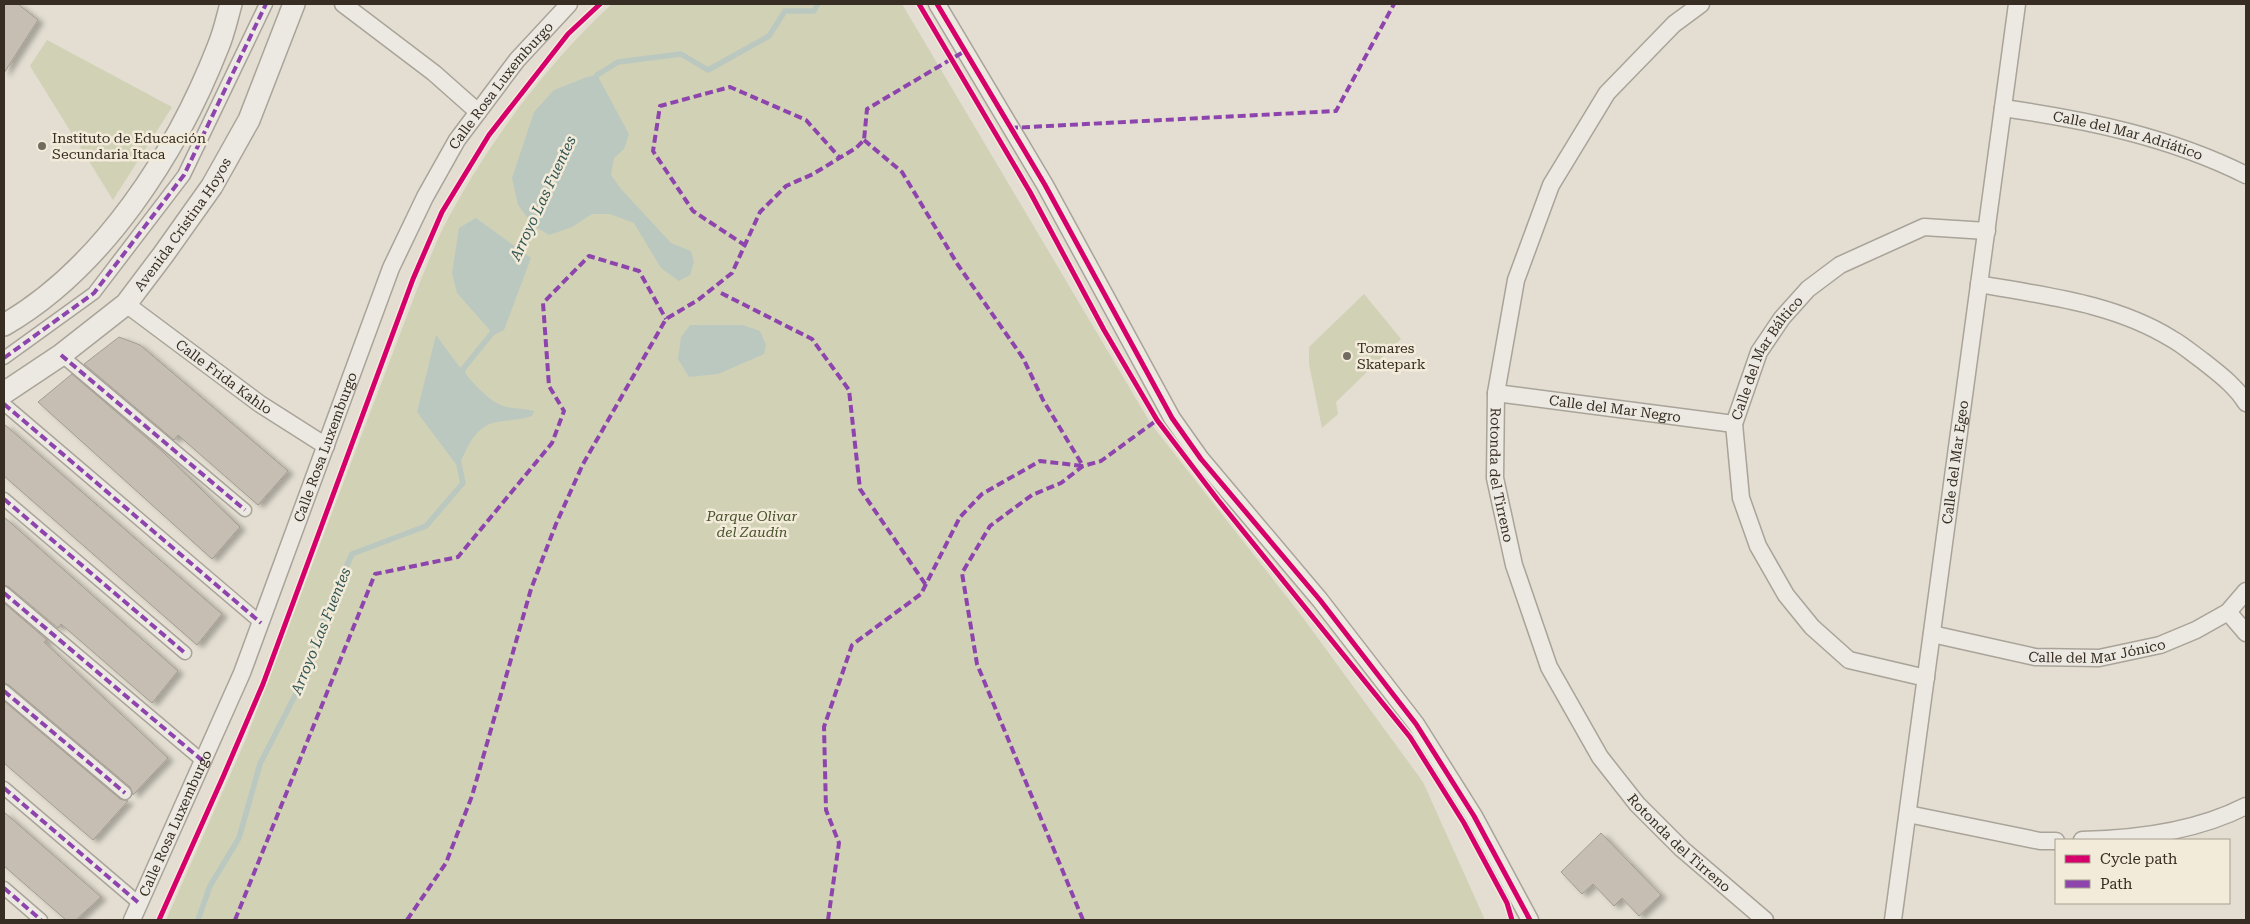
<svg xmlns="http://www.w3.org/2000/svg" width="2250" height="924" font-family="'Roboto Serif',serif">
  <defs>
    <filter id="shadow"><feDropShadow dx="5.5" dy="3" stdDeviation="2.5" flood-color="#0004"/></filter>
  </defs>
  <rect width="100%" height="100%" fill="#e3ded1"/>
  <g fill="#d1d1b6">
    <path d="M612,4H902L1151,424L1301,615L1423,782L1485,920H166L246,739L416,292C424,272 432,252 441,232C483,150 544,66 612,4Z"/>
    <polygon points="47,40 172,107 113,200 30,66"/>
    <polygon points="1364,294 1401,339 1336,402 1338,414 1322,428 1309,364 1309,347"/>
  </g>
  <g fill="#bbc8c0">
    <polygon points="597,75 629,134 624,149 614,158 611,175 621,189 671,243 691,251 694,262 690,275 679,281 661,268 634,223 610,214 592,214 572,227 549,235 534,226 518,205 512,178 534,112 554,90 587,77"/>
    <polygon points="476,218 531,258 504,330 494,335 457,293 452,273 459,228"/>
    <polygon points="690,325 743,325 760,331 766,345 764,354 718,374 689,377 678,359 681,337"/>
    <path d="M436,335C451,355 480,398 503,406C513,409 524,408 534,411L532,416C520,420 509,420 497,422C474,426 467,449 458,467L417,412Z"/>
  </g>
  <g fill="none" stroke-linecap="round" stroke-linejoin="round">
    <g stroke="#bbc8c0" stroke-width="5.5">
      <polyline points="595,80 597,75 618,62 681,54 708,70 769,36 785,11 814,11 818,4"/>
      <polyline points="515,255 517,248 536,220"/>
      <polyline points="462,376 463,369 492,333 494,326"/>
      <polyline points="198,920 210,886 239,838 260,764 305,676 326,611 352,554 426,526 463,483 458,460"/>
    </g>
  </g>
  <g fill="#c6beb2" stroke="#a39b91" filter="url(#shadow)">
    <polygon points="4,4 18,4 38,20 4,73"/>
    <polygon points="119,337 140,345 288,471 258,505 178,435 174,440 84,364"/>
    <polygon points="72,374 163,452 240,527 212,559 38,402"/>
    <polygon points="4,424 222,614 197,645 4,476"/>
    <polygon points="4,517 178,671 152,703 61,624 58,628 9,587 4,585"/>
    <polygon points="4,603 47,640 44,642 168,758 133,795 130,787 9,685 4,683"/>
    <polygon points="4,701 120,799 128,801 93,840 4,763"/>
    <polygon points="4,812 101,897 76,920 66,920 4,866"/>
    <polygon points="1601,833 1661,895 1639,916 1622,898 1614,906 1593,884 1582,894 1561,872"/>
  </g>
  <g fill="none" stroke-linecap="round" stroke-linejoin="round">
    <defs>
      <g id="pedestrian">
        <polyline points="61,355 245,510"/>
        <polyline points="4,358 94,293 184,175 266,4"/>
        <polyline points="4,404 261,623"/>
        <polyline points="4,499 185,653"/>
        <polyline points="4,593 204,762"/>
        <polyline points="4,691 125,793"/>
        <polyline points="4,788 140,904"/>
        <polyline points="4,888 41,920"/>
      </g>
      <g id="minor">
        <polyline points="343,4 434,73 478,112"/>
        <polyline points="937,4 1045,185 1172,418 1201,459 1320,600 1416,724 1474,816 1530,920"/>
        <path id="s1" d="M1701,4L1674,24L1607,93L1551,185L1516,280L1496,393L1495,478L1514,565L1549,667L1600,757L1637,804L1682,849L1765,920"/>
        <path id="s2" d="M2003,108C2087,120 2170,137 2246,175"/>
        <path d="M1979,284C2045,296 2114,303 2172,339C2183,345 2193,354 2203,361C2218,373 2236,386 2246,403"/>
        <path id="s3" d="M126,304L260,404L326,446"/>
        <path id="s4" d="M1496,393L1734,424"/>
        <polyline points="2228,612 2246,633"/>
        <path id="s5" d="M1932,634L2035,657L2099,658L2160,645L2196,630L2228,612L2246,591"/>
        <path id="s6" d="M1926,678L1849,660L1812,627L1786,595L1758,546L1741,498L1734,424L1759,352L1782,318L1808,289L1840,265L1924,227L1987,231"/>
        <polyline points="1908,814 2040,841 2056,841"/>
        <path d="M2082,840C2136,839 2197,831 2246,806"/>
        <path id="s7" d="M132,920L242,673L391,268L425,197L457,140L517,60L569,4"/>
        <path id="s8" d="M1893,920L2017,4"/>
      </g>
      <g id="tertiary">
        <path d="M4,325C103,268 177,152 218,47C224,33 227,18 231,4"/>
        <path id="s9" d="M4,393L61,355L126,304L163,255L212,186L249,120L294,4"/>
      </g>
    </defs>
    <use href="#pedestrian" stroke="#a9a399" stroke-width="15"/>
    <use href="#minor" stroke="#a9a399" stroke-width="19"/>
    <use href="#tertiary" stroke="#a9a399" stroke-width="24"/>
    <use href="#pedestrian" stroke="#ece9e2" stroke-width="12"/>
    <use href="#minor" stroke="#ece9e2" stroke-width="16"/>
    <use href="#tertiary" stroke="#ece9e2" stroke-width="21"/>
    <g stroke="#8e44ad" stroke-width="4" stroke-dasharray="8 4" stroke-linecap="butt">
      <polyline points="1010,128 1336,111 1394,4"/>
      <polyline points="864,140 902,172 958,265 1023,358 1043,400 1083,466"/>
      <polyline points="746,246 693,211 653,151 660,106 730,87 806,120 840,158"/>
      <polyline points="721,293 812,339 849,390 860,489 926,585"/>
      <polyline points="61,355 245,510"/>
      <polyline points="4,358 94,293 184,175 266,4"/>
      <polyline points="4,404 261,623"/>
      <polyline points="4,499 185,653"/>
      <polyline points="4,593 204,762"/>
      <polyline points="4,691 125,793"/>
      <polyline points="4,788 140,904"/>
      <polyline points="4,888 41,920"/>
      <polyline points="235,920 375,574 458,557 552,443 564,411 549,386 543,303 589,256 639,271 666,319"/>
      <polyline points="407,920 446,863 472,796 531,589 556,524 583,464 666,319 698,300 732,273 760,212 786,186 813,174 856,148 864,140 867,109 965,51"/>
      <polyline points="828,920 839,843 826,810 824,727 852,645 921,594 960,517 982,494 1040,461 1083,466"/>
      <polyline points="1083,920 977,664 962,573 990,526 1032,495 1061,483 1083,466 1101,461 1157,420"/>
    </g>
    <defs>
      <g id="cycleway">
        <polyline points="919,4 1030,192 1104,330 1157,420 1218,500 1410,737 1464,823 1507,903 1512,920"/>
        <polyline points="937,4 1045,185 1172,418 1201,459 1320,600 1416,724 1474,816 1530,920"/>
        <polyline points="159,920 223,777 263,684 413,279 442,212 489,135 568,34 600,4"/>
      </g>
    </defs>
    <use href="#cycleway" stroke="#f2ebd9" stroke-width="8"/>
    <use href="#cycleway" stroke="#d6006c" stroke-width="5"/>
  </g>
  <g fill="#736b5f" stroke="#f2ebd9" stroke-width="2">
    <circle cx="42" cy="146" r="5"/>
    <circle cx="1347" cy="356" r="5"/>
  </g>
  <g text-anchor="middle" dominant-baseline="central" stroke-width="5" stroke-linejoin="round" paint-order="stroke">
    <g font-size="14" fill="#372d22" stroke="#f2ebd9">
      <text stroke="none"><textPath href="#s7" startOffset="916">Calle Rosa Luxemburgo</textPath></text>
      <text stroke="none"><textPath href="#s2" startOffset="128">Calle del Mar Adriático</textPath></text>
      <text stroke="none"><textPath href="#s9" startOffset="249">Avenida Cristina Hoyos</textPath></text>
      <text stroke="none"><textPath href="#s6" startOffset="426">Calle del Mar Báltico</textPath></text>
      <text stroke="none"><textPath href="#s3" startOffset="122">Calle Frida Kahlo</textPath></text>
      <text stroke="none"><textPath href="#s4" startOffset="120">Calle del Mar Negro</textPath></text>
      <text stroke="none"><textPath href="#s7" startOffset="511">Calle Rosa Luxemburgo</textPath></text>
      <text stroke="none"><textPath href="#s8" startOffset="462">Calle del Mar Egeo</textPath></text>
      <text stroke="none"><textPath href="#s1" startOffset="536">Rotonda del Tirreno</textPath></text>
      <text stroke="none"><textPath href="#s5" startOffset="168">Calle del Mar Jónico</textPath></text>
      <text stroke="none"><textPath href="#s7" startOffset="106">Calle Rosa Luxemburgo</textPath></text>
      <text stroke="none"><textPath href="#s1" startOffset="956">Rotonda del Tirreno</textPath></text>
    </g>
    <g font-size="14" fill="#372d22" stroke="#f2ebd9" text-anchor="start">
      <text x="52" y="138">Instituto de Educación<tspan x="52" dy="16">Secundaria Itaca</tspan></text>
      <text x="1357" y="348">Tomares<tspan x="1357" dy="16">Skatepark</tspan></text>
    </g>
    <g font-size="14" font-style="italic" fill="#47512b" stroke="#f2ebd9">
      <text x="752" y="516">Parque Olivar<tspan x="752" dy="16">del Zaudín</tspan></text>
    </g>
    <g font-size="15" font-style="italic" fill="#335554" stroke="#f2ebd9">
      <text transform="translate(543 198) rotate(-65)">Arroyo Las Fuentes</text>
      <text transform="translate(321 631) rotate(-68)">Arroyo Las Fuentes</text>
    </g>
  </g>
  <rect width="2250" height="924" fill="none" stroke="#372d22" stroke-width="10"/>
  <rect x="2055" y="839" width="175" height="65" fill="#f2ebd9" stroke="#a79f90"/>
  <rect x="2065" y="855" width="25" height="8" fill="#d6006c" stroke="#a79f90"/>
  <text x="2100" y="864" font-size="15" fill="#372d22">Cycle path</text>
  <rect x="2065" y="880" width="25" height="8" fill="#8e44ad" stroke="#a79f90"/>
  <text x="2100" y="889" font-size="15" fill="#372d22">Path</text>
</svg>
